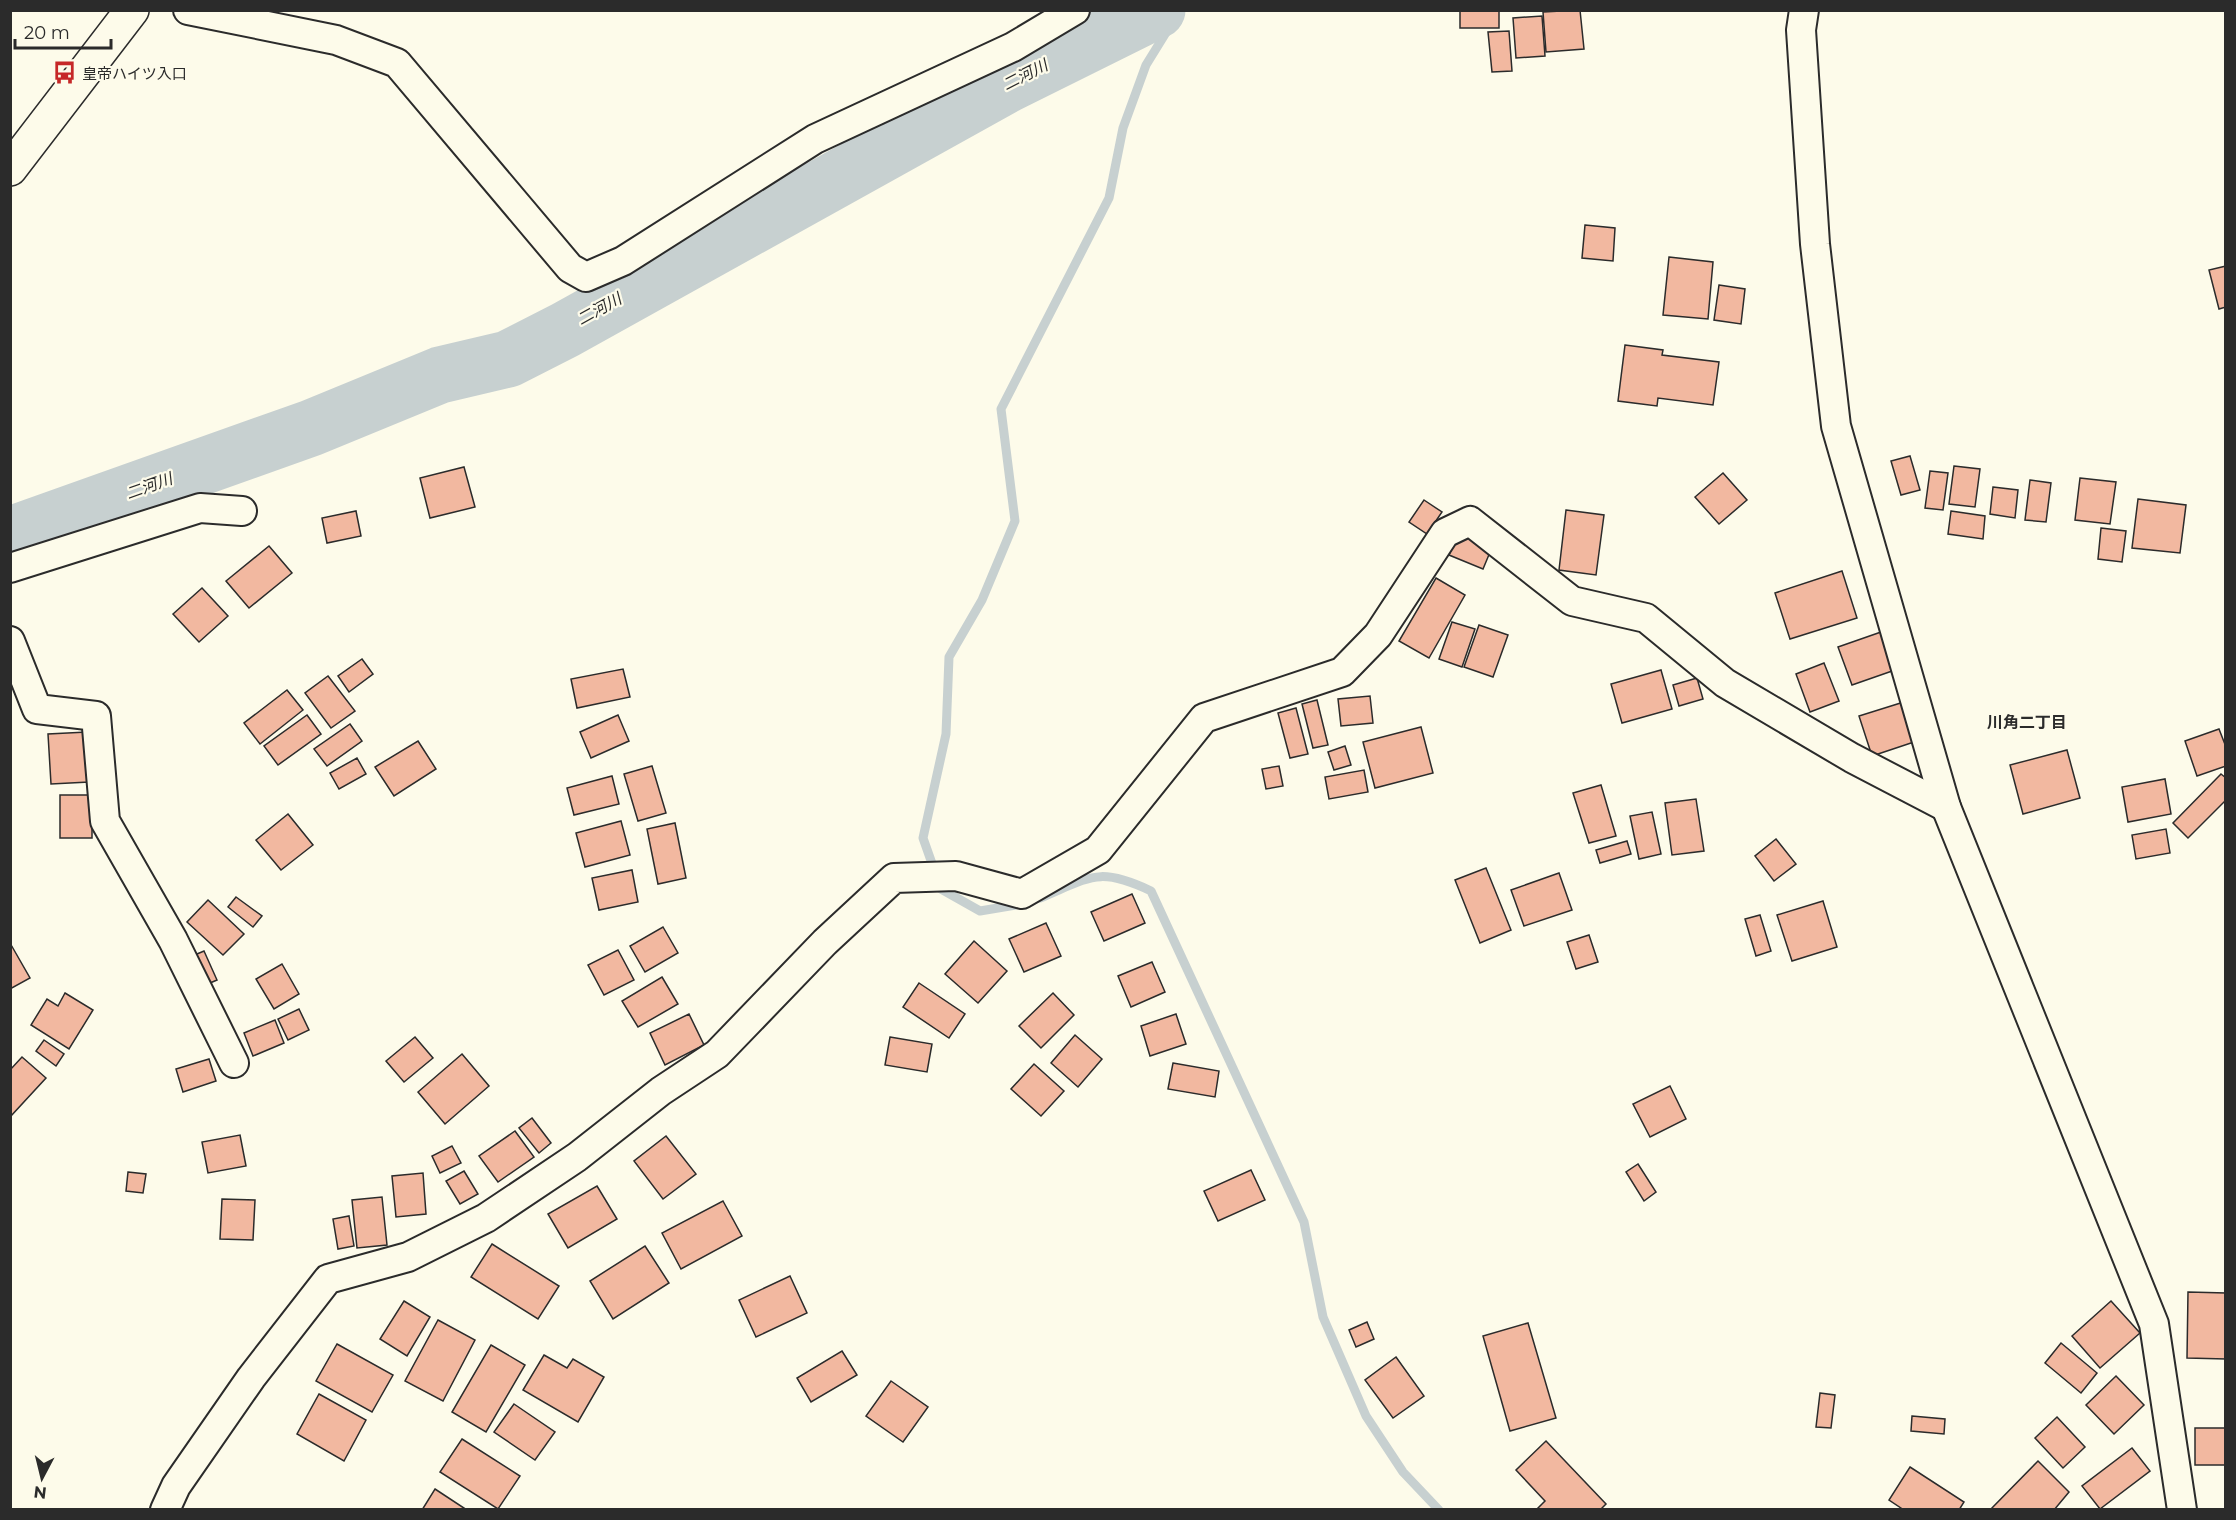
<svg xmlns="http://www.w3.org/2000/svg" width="2236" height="1520" font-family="Montserrat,'Noto Sans JP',sans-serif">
  <rect width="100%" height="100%" fill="#fdfbea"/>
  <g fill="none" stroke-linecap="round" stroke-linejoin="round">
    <g stroke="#c7d0d0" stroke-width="9">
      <path d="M1040,898C1091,877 1098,866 1151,891L1304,1222L1323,1317L1366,1416L1403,1472L1439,1510"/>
      <polyline points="1022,904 980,911 941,889 923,838 946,734 949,657 982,600 1015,521 1001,409 1109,198 1123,128 1146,65 1180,10"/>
    </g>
    <polyline stroke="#c7d0d0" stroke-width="57" points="10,535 311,428 440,375 508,359 565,330 1006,85 1157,10"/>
  </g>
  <g fill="#f2b8a0" stroke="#2b2b2b" stroke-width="1.5">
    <rect x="1460" y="10" width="39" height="18"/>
    <polygon points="1580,10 1584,49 1546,52 1543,12"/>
    <polygon points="1542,16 1545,56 1516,58 1513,18"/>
    <polygon points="1509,31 1512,71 1492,72 1488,32"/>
    <polygon points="1585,225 1615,228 1613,261 1582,258"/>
    <polygon points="1669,257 1713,262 1708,319 1663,315"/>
    <polygon points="2226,266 2226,307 2219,309 2209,270"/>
    <polygon points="1719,285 1745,289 1741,324 1714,320"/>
    <polygon points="1625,345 1663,350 1662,355 1719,362 1713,405 1658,398 1657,406 1618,401"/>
    <polygon points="1910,456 1920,490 1901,495 1891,461"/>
    <polygon points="1954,466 1980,469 1975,507 1949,504"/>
    <polygon points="464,467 475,507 430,518 420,478"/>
    <polygon points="1930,471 1948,473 1943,510 1925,508"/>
    <polygon points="1723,473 1747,500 1719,524 1695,497"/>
    <polygon points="2080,478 2116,482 2110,524 2075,520"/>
    <polygon points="2030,480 2051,483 2046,522 2025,520"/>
    <polygon points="1993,487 2018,490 2015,518 1990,514"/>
    <polygon points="2138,499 2186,505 2180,553 2132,548"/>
    <polygon points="1424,500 1442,512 1427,534 1409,522"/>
    <polygon points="1566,510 1604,515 1596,575 1559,570"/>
    <polygon points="356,511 361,536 327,543 322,518"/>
    <polygon points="1951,511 1985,516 1983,539 1948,534"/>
    <polygon points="2101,528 2126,531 2122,562 2098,559"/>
    <polygon points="1460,531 1493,545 1483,569 1449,555"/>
    <polygon points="269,546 292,573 249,608 226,581"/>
    <polygon points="1842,571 1857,618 1790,639 1775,593"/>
    <polygon points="1436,578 1465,595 1429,658 1399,641"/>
    <polygon points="202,588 228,616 199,642 173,614"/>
    <polygon points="1452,622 1475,629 1462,667 1439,659"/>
    <polygon points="1479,625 1508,635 1493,677 1464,667"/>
    <polygon points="1881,632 1895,670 1852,685 1838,647"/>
    <polygon points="362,659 373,674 349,692 338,676"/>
    <polygon points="1824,663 1839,701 1810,712 1796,674"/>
    <polygon points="623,669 630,697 577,708 571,679"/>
    <polygon points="1661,670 1672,709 1622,723 1611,684"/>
    <polygon points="328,676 355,711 331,728 305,693"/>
    <polygon points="1697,678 1703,699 1679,706 1673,685"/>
    <polygon points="287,690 303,710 260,744 244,723"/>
    <polygon points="1370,696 1373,723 1341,726 1338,699"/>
    <polygon points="1317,700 1328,745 1313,748 1302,704"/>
    <polygon points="1907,701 1920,740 1872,756 1859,716"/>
    <polygon points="1296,708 1308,754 1290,758 1278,713"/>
    <polygon points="307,715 321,734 278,765 264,746"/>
    <polygon points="618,715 629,741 591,758 580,732"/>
    <polygon points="350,724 362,741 327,766 314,749"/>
    <polygon points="1421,727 1433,773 1375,788 1363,742"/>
    <polygon points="2219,729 2226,747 2226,766 2197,776 2185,741"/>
    <polygon points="87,732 89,782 51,784 48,734"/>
    <polygon points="418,741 436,769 394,796 375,767"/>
    <polygon points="1345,746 1351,765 1334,770 1328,752"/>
    <polygon points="2067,750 2080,798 2023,814 2010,765"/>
    <polygon points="357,758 366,774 339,789 330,773"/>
    <polygon points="652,766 666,813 638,821 624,774"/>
    <polygon points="1279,766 1283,786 1266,789 1262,769"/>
    <polygon points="1364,770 1368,792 1329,799 1325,777"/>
    <polygon points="2221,774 2226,778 2226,800 2188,838 2173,823"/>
    <polygon points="612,776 619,804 574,815 567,788"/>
    <polygon points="2165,779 2171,814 2128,822 2122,787"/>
    <polygon points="1601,785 1616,836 1589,843 1573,793"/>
    <rect x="60" y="795" width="32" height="43"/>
    <polygon points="1696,799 1704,851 1672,855 1665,803"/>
    <polygon points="1652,812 1661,854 1639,859 1630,816"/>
    <polygon points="288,814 313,845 281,870 256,840"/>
    <polygon points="621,821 630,855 585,867 576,833"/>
    <polygon points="675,823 686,878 658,884 647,829"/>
    <polygon points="2166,829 2170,853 2136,859 2132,835"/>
    <polygon points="1776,839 1796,864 1774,881 1755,856"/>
    <polygon points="1627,841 1631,854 1600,863 1596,850"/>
    <polygon points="1486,868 1511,930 1480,943 1455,880"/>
    <polygon points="632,870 638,902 599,910 592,878"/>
    <polygon points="1559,873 1572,910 1524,926 1511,890"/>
    <polygon points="1132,894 1145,923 1104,941 1091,912"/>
    <polygon points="236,897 262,916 253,927 228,907"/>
    <polygon points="208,900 244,934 223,955 187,922"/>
    <polygon points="1823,901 1837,947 1792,961 1777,915"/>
    <polygon points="1760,915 1771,951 1756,956 1745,919"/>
    <polygon points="1046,923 1061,956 1024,972 1009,939"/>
    <polygon points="663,927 678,953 645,972 630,946"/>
    <polygon points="1589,935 1598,962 1576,969 1567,942"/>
    <polygon points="974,941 1007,971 978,1003 945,974"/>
    <polygon points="10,943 30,978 10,989"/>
    <polygon points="618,950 634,980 604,995 588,965"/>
    <polygon points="204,951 217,980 203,986 190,957"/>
    <polygon points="1152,962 1165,992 1131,1007 1118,976"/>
    <polygon points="282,964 299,994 274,1009 256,979"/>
    <polygon points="662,977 678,1004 638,1027 622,1001"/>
    <polygon points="919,983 965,1014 949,1038 903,1007"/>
    <polygon points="65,993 93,1010 69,1049 31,1025 47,999 58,1006"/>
    <polygon points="1053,993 1074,1015 1041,1048 1019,1026"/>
    <polygon points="299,1009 309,1030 288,1040 278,1019"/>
    <polygon points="689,1014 704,1045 665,1065 650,1033"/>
    <polygon points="1176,1014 1186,1044 1150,1056 1141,1026"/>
    <polygon points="275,1020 284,1043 253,1056 244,1033"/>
    <polygon points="1075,1035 1102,1059 1078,1087 1051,1063"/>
    <polygon points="415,1037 433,1058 404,1082 386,1061"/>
    <polygon points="890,1037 932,1044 927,1072 885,1065"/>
    <polygon points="44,1040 64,1054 56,1066 36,1051"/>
    <polygon points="462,1054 489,1086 445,1124 418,1092"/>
    <polygon points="22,1057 46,1078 10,1117 10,1070"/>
    <polygon points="209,1059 216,1081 183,1092 176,1069"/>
    <polygon points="1173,1063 1219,1071 1215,1097 1168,1089"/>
    <polygon points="1034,1064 1064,1091 1041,1116 1011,1089"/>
    <polygon points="1670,1086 1686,1119 1650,1137 1633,1104"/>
    <polygon points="532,1118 551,1143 539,1153 519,1128"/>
    <polygon points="515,1131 534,1157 498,1182 479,1156"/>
    <polygon points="240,1135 246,1166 208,1173 202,1142"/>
    <polygon points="666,1136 696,1174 663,1199 634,1161"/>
    <polygon points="452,1146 461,1163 440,1173 432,1156"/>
    <polygon points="1638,1164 1656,1192 1644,1201 1626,1172"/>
    <polygon points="1251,1170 1265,1200 1218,1221 1204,1191"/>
    <polygon points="464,1171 478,1194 460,1204 446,1181"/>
    <polygon points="128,1172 146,1174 143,1193 126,1191"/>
    <polygon points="423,1173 426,1214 396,1217 392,1176"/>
    <polygon points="597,1186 617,1219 568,1248 548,1214"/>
    <polygon points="382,1197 387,1245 357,1248 352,1200"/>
    <polygon points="222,1199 255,1200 253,1240 220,1239"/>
    <polygon points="723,1201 742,1236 681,1269 662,1233"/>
    <polygon points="349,1216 354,1246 338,1249 333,1219"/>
    <polygon points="492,1244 559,1286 538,1319 471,1277"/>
    <polygon points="645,1246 669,1283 613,1319 590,1281"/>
    <polygon points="790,1276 807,1313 756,1337 739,1300"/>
    <polygon points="2188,1292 2226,1293 2226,1359 2187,1358"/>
    <polygon points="404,1301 430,1317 407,1356 380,1339"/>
    <polygon points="2111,1301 2140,1333 2100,1368 2072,1336"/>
    <polygon points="438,1320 475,1340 443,1401 405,1381"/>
    <polygon points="1367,1322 1374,1339 1356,1347 1349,1330"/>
    <polygon points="1528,1323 1556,1418 1510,1431 1483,1336"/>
    <polygon points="2061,1343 2097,1373 2081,1393 2045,1363"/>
    <polygon points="337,1344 393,1375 372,1412 316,1381"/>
    <polygon points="491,1345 525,1365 486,1432 452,1412"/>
    <polygon points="842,1351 857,1375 811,1402 797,1378"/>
    <polygon points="544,1355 567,1368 573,1359 604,1377 578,1422 523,1390"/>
    <polygon points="1396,1357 1424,1396 1393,1418 1365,1380"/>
    <polygon points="2116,1376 2144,1405 2114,1434 2086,1405"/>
    <polygon points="891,1381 928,1407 903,1442 866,1416"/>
    <polygon points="1820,1393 1835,1395 1831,1428 1816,1427"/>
    <polygon points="319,1394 366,1420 344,1461 297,1434"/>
    <polygon points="514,1404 555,1432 535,1460 494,1432"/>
    <polygon points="1912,1416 1945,1419 1944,1434 1911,1431"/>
    <polygon points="2057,1417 2085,1447 2063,1468 2035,1438"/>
    <rect x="2195" y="1428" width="31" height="37"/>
    <polygon points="462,1439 520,1476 498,1509 440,1472"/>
    <polygon points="1546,1441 1606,1504 1600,1510 1536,1510 1545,1501 1516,1470"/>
    <polygon points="2132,1448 2150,1471 2100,1509 2082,1486"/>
    <polygon points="2038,1461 2069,1492 2054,1510 1990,1510"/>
    <polygon points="1910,1467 1964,1502 1959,1510 1904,1510 1889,1500"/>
    <polygon points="435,1489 467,1510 422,1510"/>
  </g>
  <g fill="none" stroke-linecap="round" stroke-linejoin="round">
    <defs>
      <g id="street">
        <polyline points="188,10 336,40 397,63 570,268 586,277 623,261 815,139 1013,47 1075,10"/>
        <polyline points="1804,10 1801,30 1815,244 1836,426 1946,807 2154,1324 2182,1510"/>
        <polyline points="10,568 200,508 242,511"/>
        <polyline points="10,641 37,709 96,716 105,821 173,940 234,1063"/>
        <polyline points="165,1510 176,1486 251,1378 328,1279 408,1257 486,1218 577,1157 661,1091 717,1054 825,942 894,878 956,876 1022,894 1098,850 1204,718 1342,672 1378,635 1445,533 1470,521 1572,601 1646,618 1725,683 1852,758 1946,807"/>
      </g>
      <polyline id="secondary" points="10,169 132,10"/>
    </defs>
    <use href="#street" stroke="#2b2b2b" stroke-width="32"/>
    <use href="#secondary" stroke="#2b2b2b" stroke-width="36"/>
    <use href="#street" stroke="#fdfbea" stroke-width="28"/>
    <use href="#secondary" stroke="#fdfbea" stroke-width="33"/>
  </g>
  <defs>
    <symbol id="bus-bare" viewBox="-9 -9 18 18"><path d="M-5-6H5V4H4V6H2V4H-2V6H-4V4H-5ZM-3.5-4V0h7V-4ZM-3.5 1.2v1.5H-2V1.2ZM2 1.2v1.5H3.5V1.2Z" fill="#c62828" stroke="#fdfbea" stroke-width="2.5" paint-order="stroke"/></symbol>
  </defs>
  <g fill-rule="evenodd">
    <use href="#bus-bare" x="48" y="56" width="33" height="33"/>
  </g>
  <g text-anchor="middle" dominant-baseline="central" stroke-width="4.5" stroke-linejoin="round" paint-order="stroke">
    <g font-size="15" fill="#2b2b2b" stroke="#fdfbea" text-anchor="start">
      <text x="82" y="73">皇帝ハイツ入口</text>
    </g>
    <g font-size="16" font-style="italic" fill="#2b2b2b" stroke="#fdfbea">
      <text transform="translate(1025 75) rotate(-27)">二河川</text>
      <text transform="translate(599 309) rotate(-29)">二河川</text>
      <text transform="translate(149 486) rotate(-20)">二河川</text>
    </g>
    <g font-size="16" font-weight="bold" fill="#2b2b2b" stroke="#fdfbea">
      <text x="2027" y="722">川角二丁目</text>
    </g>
  </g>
  <rect width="2236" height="1520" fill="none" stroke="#2b2b2b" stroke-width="24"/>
  <g transform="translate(42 1478) rotate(187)" stroke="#fdfbea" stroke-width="4.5" paint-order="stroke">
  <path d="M0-4.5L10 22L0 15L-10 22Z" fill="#2b2b2b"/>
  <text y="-9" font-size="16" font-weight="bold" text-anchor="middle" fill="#2b2b2b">N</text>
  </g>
  <path d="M15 39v9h96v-9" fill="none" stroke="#2b2b2b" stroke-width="3"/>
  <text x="24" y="39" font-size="18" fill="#2b2b2b" stroke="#fdfbea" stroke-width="4.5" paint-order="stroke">20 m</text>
</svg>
